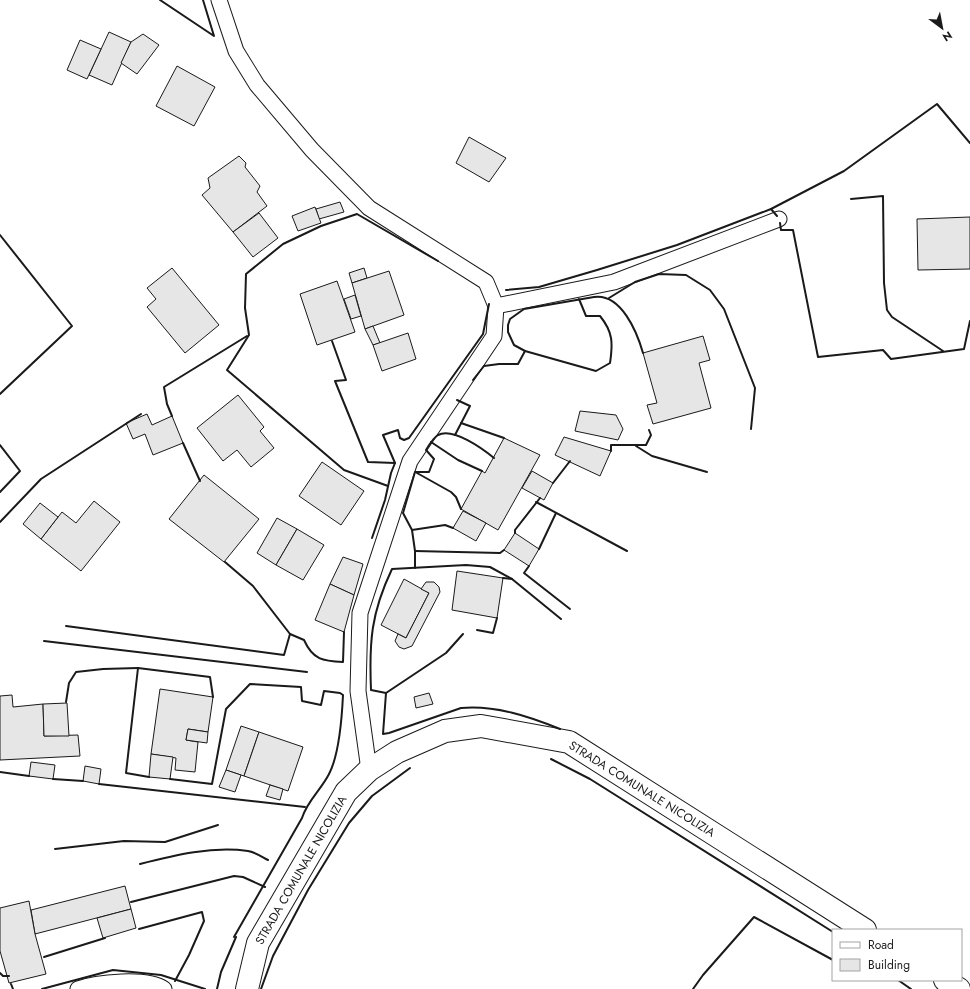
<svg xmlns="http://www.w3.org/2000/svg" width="970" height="989" font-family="Jost,sans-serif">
  <rect width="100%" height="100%" fill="#fff"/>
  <g fill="#e6e6e6" stroke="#1a1a1a">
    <polygon points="109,32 131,42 112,85 89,75"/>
    <polygon points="143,34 159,45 137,74 121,63 131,42"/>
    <polygon points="80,40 101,49 87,79 67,70"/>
    <polygon points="177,66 215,87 194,126 156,106"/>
    <polygon points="469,137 506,158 489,182 456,163"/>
    <polygon points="239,156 246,163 245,167 260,186 257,192 267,206 233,232 202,195 210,188 208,178"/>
    <polygon points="340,202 344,212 319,219 316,209"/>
    <polygon points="315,207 321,223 298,231 292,216"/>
    <polygon points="259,213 278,238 253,257 233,232"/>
    <polygon points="970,217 970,269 918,270 917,219"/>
    <polygon points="172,268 219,325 185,353 147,307 156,299 147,288"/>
    <polygon points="364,268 367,278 352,283 349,273"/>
    <polygon points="389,271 404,315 365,329 352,283"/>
    <polygon points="337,281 355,332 317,345 300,294"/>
    <polygon points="355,295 361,316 351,319 344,299"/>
    <polygon points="373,326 380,343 373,345 365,329"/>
    <polygon points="408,333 416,359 382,371 373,345"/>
    <polygon points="703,336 710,360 699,363 711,408 653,424 647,405 657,403 643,353"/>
    <polygon points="238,395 264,427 260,431 274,448 251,467 237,450 223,461 197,428"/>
    <polygon points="580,411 616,415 623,429 618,440 575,431"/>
    <polygon points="147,414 152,425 172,416 183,443 153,455 145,434 133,439 126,423"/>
    <polygon points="564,437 611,451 600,476 555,455"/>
    <polygon points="504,438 540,455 498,530 461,509 482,471 485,473"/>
    <polygon points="322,462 364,491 341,525 299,496"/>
    <polygon points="532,471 553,483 544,500 522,488"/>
    <polygon points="204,475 259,519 224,562 169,519"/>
    <polygon points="94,501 120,522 81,571 41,539 62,512 76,523"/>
    <polygon points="40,503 58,517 41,539 23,524"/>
    <polygon points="463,511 486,523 476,541 453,528"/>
    <polygon points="277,518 297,529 276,565 257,553"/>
    <polygon points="297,529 324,545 303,580 276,565"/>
    <polygon points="515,533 539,549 529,566 504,550"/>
    <polygon points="343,557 363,564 354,595 330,584"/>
    <polygon points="457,571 503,578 497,618 452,610"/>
    <polygon points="404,579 429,593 406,638 381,625"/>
    <polygon points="426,582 434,582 439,587 440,592 412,646 404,649 399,647 395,641 398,634 406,638 429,593 421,589"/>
    <polygon points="330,584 354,595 344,632 315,620"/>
    <polygon points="160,689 213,697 208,732 188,729 186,740 198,742 195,772 175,770 176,758 151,754"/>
    <polygon points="429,693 433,704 416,708 414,697"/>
    <polygon points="12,695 13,707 43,704 44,736 78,735 80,756 0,760 0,696"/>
    <polygon points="67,703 69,736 44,736 43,704"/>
    <polygon points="241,726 259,732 244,776 226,770"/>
    <polygon points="188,729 208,732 207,743 186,740"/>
    <polygon points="259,732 303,747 288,791 244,776"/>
    <polygon points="151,754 173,757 170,779 149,777"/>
    <polygon points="31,762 55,765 53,779 29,776"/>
    <polygon points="85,766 101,769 99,784 83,781"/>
    <polygon points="226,770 241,775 235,792 219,787"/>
    <polygon points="270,785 283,789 280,800 266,796"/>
    <polygon points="125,886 131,909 35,934 31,910"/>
    <polygon points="29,901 35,934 46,974 9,983 0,951 0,908"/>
    <polygon points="131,909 136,928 103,938 97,918"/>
  </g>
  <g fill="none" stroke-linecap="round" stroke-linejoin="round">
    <defs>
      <g id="service">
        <polyline points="219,0 236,51 257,85 312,150 369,208 486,282 496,306 494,336 410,461 360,613 358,691 369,770"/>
        <polyline points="496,306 614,282 779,219"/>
        <path d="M78,989C96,982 148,977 164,989"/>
      </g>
      <g id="minor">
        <polyline points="945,980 959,989"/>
        <polyline points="247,989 258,943 346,792 369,770 397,752 445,731 481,726 569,742 865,930"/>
      </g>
    </defs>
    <use href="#service" stroke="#1a1a1a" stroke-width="17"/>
    <use href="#minor" stroke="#1a1a1a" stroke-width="24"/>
    <use href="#service" stroke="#fff" stroke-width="15"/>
    <use href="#minor" stroke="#fff" stroke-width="22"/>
    <g stroke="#1a1a1a" stroke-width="2">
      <polyline points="160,0 214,36 203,0"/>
      <polyline points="851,199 883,196 884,283 887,310 892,317 943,351"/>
      <polyline points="777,216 771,209 844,171 937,104 970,143"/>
      <polyline points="780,223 781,230 793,230 818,357 883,350 891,359 964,349 970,321"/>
      <polyline points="0,235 72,326 0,394"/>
      <polyline points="506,290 539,287 597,270 677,245 771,209"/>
      <polyline points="609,298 635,282 659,274 686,275 710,290 724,309 755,388 751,429"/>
      <path d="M579,299L586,316H600C613,332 613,343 610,363L596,371L525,351L514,345L508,332V325L510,319L524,309L594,297C621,293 637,332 643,353"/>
      <polyline points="332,341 346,380 335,381 368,462 395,463"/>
      <polyline points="473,380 484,366 499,364 518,364 525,351"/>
      <polyline points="172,416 167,404 164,387 247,336"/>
      <polyline points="461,423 504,438"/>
      <polyline points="455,435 470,406 457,400"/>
      <polyline points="431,442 458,460 482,471"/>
      <polyline points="183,443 200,481"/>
      <polyline points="0,445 20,471 0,492"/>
      <polyline points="636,446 652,456 707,472"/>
      <polyline points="611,451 611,445 646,445 651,435 649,430"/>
      <polyline points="417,473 451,492 456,497 461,509"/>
      <polyline points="553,483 570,461"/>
      <polyline points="388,486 344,470 227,370 249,335 245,308 246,274 283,244 321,226 357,214 438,261"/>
      <polyline points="536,502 627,551"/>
      <polyline points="0,522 41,479 141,414"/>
      <path d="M453,528L445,525L412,530L403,513L415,472H429L434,459L426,450C429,445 433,438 438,435C453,427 483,449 494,458"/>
      <polyline points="412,530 415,551 415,568"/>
      <polyline points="515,533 515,530 540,498"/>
      <polyline points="372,538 385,500 391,473 395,463 383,435 398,430 400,438 404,440 409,438 483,334 489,304"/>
      <polyline points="539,549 556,513"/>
      <polyline points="415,551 500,553 504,550"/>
      <path d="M225,562L253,586L290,634L304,640C313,660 323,661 343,662L344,632"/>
      <polyline points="529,566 524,573 570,609"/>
      <polyline points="503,578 512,579 561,619"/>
      <polyline points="66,626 284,655 290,634"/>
      <polyline points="477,630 493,633 497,618"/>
      <path d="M463,634L446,653L386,693L371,690C369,642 371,613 392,569L466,565L490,567L512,579"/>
      <polyline points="44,641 307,672"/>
      <path d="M386,693L383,734L389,733L461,708C495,705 528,716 560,729"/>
      <polyline points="66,702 69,683 76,672 103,669 138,668"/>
      <polyline points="551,759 590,779 833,932"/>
      <polyline points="0,772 29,776"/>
      <polyline points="149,777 126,773 138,668 210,677 213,697"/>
      <polyline points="53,779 83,781"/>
      <path d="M170,779L212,784L226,709L250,684L301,687L302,701L321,705L324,691L340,693L343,695C342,716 339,755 329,774C321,790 307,801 302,818L234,937"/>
      <polyline points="99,784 305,807"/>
      <polyline points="55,849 124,841 165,842 218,825"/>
      <path d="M140,864C175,855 212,846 248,851C255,852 262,857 268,860"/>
      <polyline points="131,902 234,876 243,877 265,887"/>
      <polyline points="139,929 202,912 204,921 189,955 175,981"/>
      <polyline points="44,957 105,938"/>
      <polyline points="0,973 3,976 9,976"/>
      <polyline points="898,980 911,989"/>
      <polyline points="11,984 13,989"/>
      <polyline points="42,989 113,970 161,975 205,989"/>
      <polyline points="217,989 221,972 236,937"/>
      <polyline points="261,989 273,956 308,890 349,823 372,796 410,768"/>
      <polyline points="693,989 703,975 754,917 833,960"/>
    </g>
  </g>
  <g text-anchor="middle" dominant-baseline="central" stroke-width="3" stroke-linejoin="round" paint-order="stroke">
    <g font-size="12" fill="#1a1a1a" stroke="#fff">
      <text transform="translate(642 789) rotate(32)">STRADA COMUNALE NICOLIZIA</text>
      <text transform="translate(301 870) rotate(-60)">STRADA COMUNALE NICOLIZIA</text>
    </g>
  </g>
  <rect x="832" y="929" width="130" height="52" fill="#ffffff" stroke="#a3a3a3"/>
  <rect x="840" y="942" width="20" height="6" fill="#ffffff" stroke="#a3a3a3"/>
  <text x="868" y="949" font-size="12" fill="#1a1a1a">Road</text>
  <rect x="840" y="959" width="20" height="12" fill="#e6e6e6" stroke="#a3a3a3"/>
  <text x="868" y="969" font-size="12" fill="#1a1a1a">Building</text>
  <g transform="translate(942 28) rotate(148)" stroke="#ffffff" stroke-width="3" paint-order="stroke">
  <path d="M0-3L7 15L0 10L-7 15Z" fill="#1a1a1a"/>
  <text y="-6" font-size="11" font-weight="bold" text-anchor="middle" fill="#1a1a1a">N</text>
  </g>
</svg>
